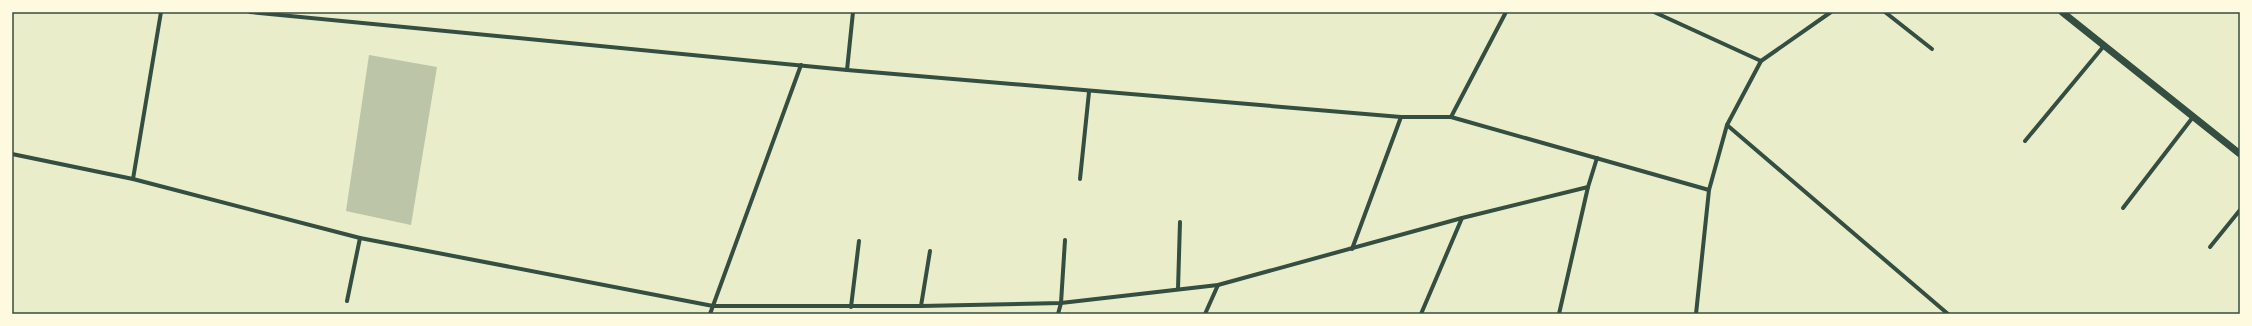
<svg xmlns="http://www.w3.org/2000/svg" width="2252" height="326" font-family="'Nunito Sans',sans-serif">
  <rect width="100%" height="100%" fill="#e9edc9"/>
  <polygon fill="#bcc5a7" points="369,55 437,67 411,225 346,211"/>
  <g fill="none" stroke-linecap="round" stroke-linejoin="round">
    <g stroke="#344e41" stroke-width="4">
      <polyline points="250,12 847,70 1401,117 1451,117 1709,190"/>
      <polyline points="1654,12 1761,61"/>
      <polyline points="1885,12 1932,49"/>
      <polyline points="847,70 853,12"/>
      <polyline points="1451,117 1506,12"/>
      <polyline points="1727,125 1948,314"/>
      <polyline points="2025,141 2103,47"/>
      <polyline points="12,154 133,179 360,238 713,306 921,306 1061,303 1218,285 1462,218 1588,187"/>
      <polyline points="133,179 161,12"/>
      <polyline points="1080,179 1089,92"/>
      <polyline points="2123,208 2193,117"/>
      <polyline points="2210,247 2240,210"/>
      <polyline points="1352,249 1401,117"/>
      <polyline points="1178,289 1180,222"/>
      <polyline points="347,301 360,238"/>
      <polyline points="921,306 930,251"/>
      <polyline points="851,307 859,241"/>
      <polyline points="710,314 801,65"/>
      <polyline points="1058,314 1061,303 1065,240"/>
      <polyline points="1205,314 1218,285"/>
      <polyline points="1421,314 1462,218"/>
      <polyline points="1559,314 1588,187 1597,158"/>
      <polyline points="1696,314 1709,190 1727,125 1761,61 1831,12"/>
    </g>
    <polyline stroke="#344e41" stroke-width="7" points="2062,12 2240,154"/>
  </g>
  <rect width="2252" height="326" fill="none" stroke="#fefae0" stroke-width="26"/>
  <rect x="13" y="13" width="2226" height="300" fill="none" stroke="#344e41" stroke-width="1.5"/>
</svg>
